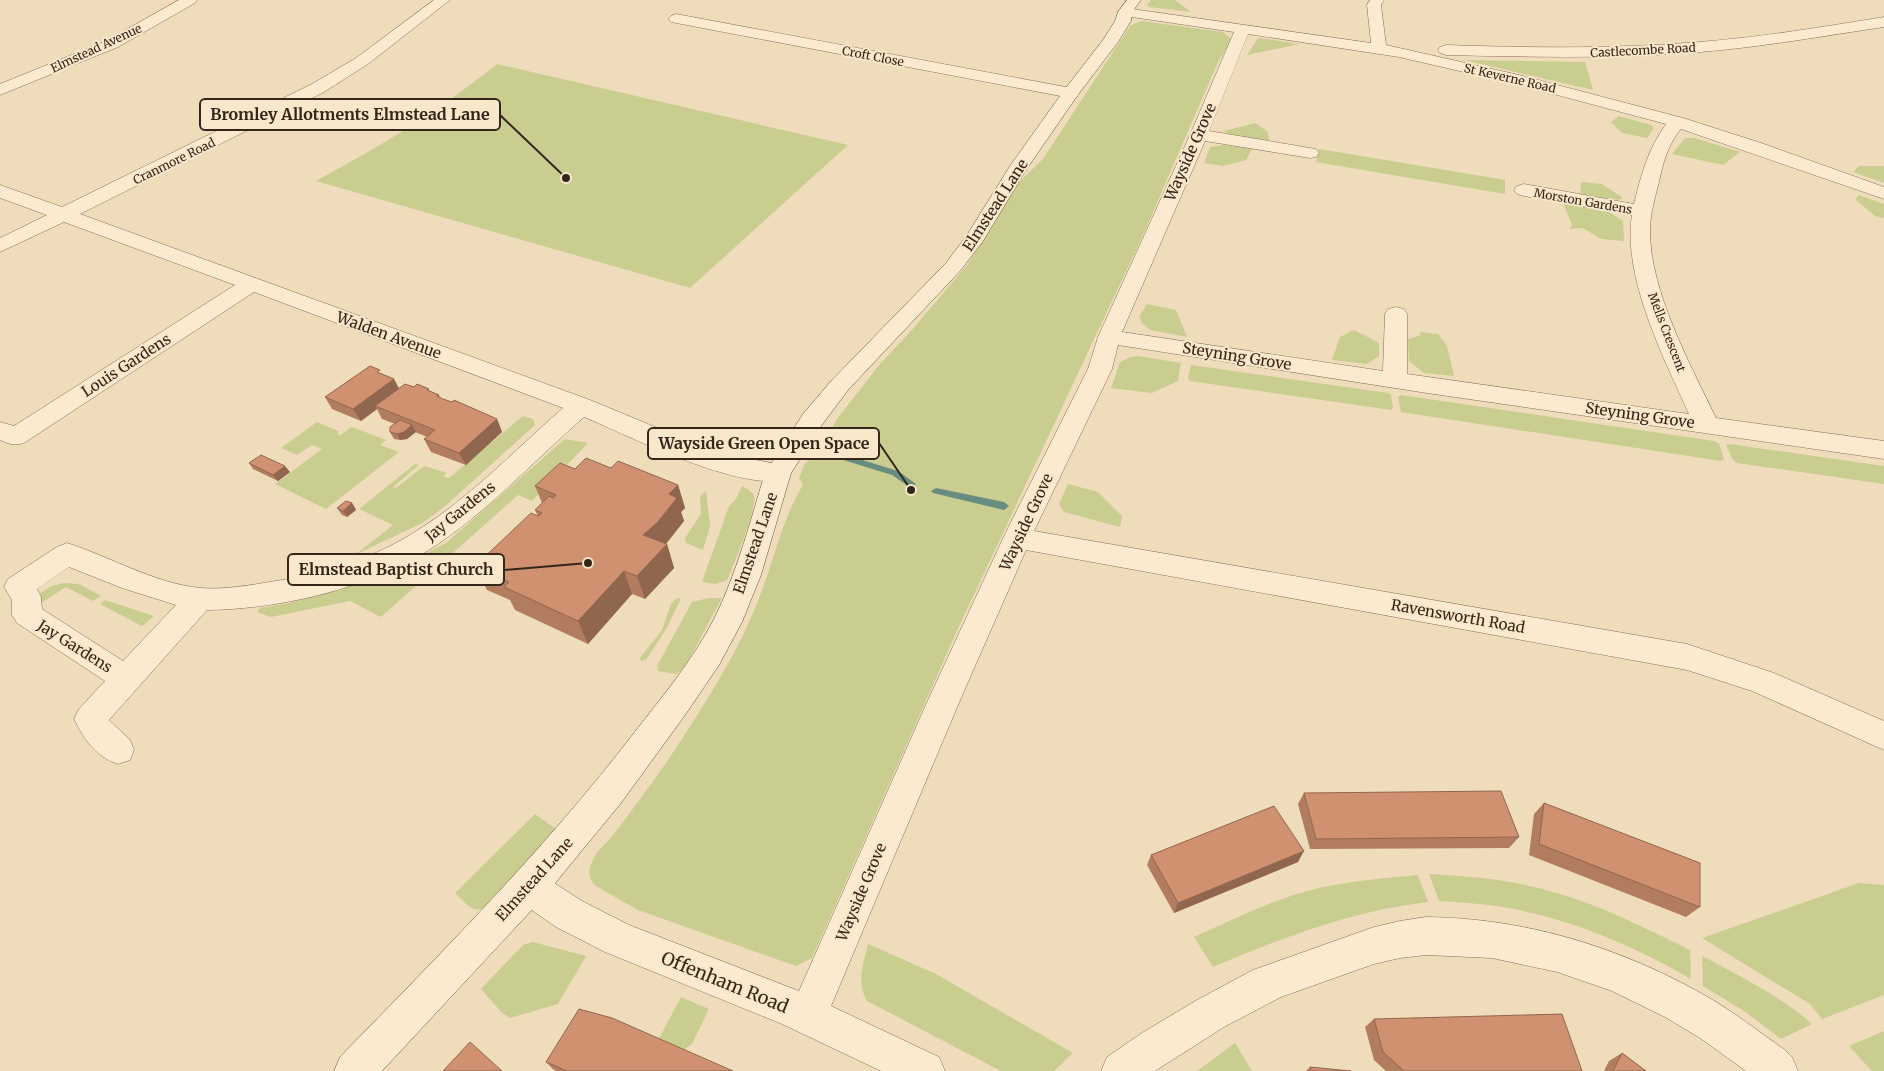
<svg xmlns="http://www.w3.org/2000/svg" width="1884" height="1071" font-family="Merriweather,serif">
  <rect width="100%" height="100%" fill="#efdcbb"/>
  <g fill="#cacd90">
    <polygon points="1151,0 1175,0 1191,12 1149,7 1147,5"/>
    <path d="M1141,21L1223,32L1232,40L1219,60L1143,235L956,633L812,958L796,966L638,910L594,885C588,877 588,869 593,860C597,850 608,842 614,834C634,807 654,781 672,754C704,706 739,651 759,598C774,561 782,519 803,485L799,478L805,463L827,449L836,435L832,428L837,419L880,364L911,331L967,265L1018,183L1043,159L1130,26Z"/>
    <polygon points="1258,38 1260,38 1299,44 1247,55"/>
    <polygon points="1464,60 1585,62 1593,90"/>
    <path d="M497,64L848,145L690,288L316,181C379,147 442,109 497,64Z"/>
    <polygon points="1619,116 1651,125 1654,128 1647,138 1622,133 1611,122"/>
    <polygon points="1255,123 1268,132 1269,141 1229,134 1224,131"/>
    <polygon points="1685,138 1695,138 1740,152 1723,165 1672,154"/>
    <polygon points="1224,145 1252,149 1246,160 1223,166 1204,163 1210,147"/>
    <polygon points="1319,149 1505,180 1505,194 1316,162"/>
    <polygon points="1859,166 1884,166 1884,183 1853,172"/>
    <polygon points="1581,182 1602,184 1623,198 1619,200 1580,194"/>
    <polygon points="1859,195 1884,204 1884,218 1875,216 1855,199"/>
    <polygon points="1563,203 1606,210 1623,221 1624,241 1601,239 1583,228 1570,229 1572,225"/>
    <polygon points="1147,304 1176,310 1187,337 1150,330 1142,323 1139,317"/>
    <polygon points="1354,330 1379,343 1379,356 1367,364 1332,360 1340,337"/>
    <polygon points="1420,332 1438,334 1447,346 1454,376 1424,373 1409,361 1408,339 1421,335"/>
    <polygon points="1138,356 1181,363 1178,381 1152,393 1111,388 1120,362 1131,357"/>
    <polygon points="1191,365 1388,393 1391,395 1393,408 1391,410 1190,381 1188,378"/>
    <polygon points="1401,395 1714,441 1719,444 1724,459 1721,461 1401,412 1398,397"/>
    <polygon points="523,416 533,419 535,425 443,508 422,523 355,555 393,525 359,509 415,464 419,465 393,487 396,488 424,466 447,473 443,476 449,478"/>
    <polygon points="317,422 338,431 339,436 352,427 386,440 380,445 399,452 326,509 275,484 322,449 312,445 297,455 281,448"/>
    <polygon points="565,439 588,443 532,501 518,495 381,617 350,601 271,617 257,612 260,608 290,603 329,592 393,570 446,543"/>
    <polygon points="1730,444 1884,466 1884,484 1737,463 1733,460 1726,445"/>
    <polygon points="1068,484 1098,492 1122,516 1120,527 1064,512 1059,504"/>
    <path d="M742,486C747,489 752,491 754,496C758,506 733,567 727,580L715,584L702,582L729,506L736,499Z"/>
    <polygon points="706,491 710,526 703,550 686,543 685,538 701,514 700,496"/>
    <polygon points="64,583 79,584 101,596 93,601 66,587 41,603 40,593 52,586"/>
    <polygon points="677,598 681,599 666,629 646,660 641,661 640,658 662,630 671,604"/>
    <polygon points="709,598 722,598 685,667 676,674 658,671 657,666 692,602"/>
    <polygon points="105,600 154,616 142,626 100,604"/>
    <path d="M535,814L556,829L486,907C473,915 465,902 455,893Z"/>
    <path d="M1429,874C1471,876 1513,880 1553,892C1601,905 1645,928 1690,950L1691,979C1629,943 1560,914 1488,905C1472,903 1455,902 1439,901Z"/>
    <path d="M1418,875L1428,902C1351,911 1284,937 1213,967L1194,937C1234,919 1276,898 1319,888C1352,881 1385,878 1418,875Z"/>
    <polygon points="1859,883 1884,885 1884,995 1822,1019 1810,1004 1702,938"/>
    <polygon points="533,942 586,956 558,1004 510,1018 502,1013 481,989 523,945"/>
    <path d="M868,944L936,974L1073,1053L1054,1071H1001L867,1001C856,981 863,966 868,944Z"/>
    <path d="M1702,956C1735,973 1785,999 1812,1024L1781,1039L1744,1011L1703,986Z"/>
    <polygon points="681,997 709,1009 692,1044 680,1053 656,1044"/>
    <polygon points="1884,1031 1884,1071 1872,1071 1849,1046"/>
    <polygon points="1235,1043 1252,1071 1197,1071"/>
  </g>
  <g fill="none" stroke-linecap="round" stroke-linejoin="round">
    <g fill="#678d81" fill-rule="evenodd">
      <polygon points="830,450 898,471 916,484 914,486 908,486 892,475 827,455 825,453"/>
      <polygon points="936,488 1004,502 1009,506 1004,510 933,493 931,491"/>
    </g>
    <defs>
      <g id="street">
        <polygon points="179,0 197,0 195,3 118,47 0,95 0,84 106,41"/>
        <path d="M434,0H450L368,64L324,92L80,214L590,400L718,453C741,459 765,460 787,467L791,473L787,479C742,493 629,436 584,417C536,459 491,508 438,544C375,587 284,609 207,610L109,720L130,740L134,750L130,760L118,764C96,757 84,739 74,719L79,709L105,681L17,623L12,615V600L4,587L8,579L57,547L67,543C111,557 153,583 200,588C225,590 251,585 276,581C325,574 375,558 418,530C471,497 516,449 563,408L254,292L24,443C14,446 9,444 0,440V422L14,426L235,285L64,222L0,252V238L47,215L0,198V185L62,207L312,84L356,58ZM69,567L122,588L176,605L123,661L42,609L41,597L37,589Z"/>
        <path d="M1370,0H1384L1381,5L1386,45L1519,75L1683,118L1761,143L1884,187V199L1681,129C1668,144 1663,163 1659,182C1655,198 1650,214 1650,231C1650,291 1690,364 1716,418L1884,441V459L1427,393L1118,345L1112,369L1034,531L1687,644L1774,673L1884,721V750L1752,691L1687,670L1026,550L961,698L831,1006L939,1057L945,1071H881L782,1024L605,952L556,927L516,899L511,887L516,875L529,869L542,875L582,901L629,925L799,991L929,698L1007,530L1088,369L1098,337L1190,135L1234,32L1125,16L1120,15L1118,12L1120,9L1125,8L1371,43L1367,5ZM1248,34L1399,57L1516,84L1666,124C1648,149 1641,175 1634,204L1524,184L1517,186L1514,190L1517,194L1524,196L1632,215C1622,276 1664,359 1689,414L1407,374V314L1404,309L1396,307L1388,309L1385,314L1383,371L1122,332L1205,141L1310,158L1316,157L1319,153L1316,149L1310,148L1209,131Z"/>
        <polygon points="676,14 1071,88 1077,89 1079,93 1077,97 1071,98 671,22 668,19 671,16"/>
        <path d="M1884,17V27C1823,36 1762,47 1700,52C1615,59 1531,57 1446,55L1440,53L1438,50L1440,47L1446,45C1531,48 1615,49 1700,42C1762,37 1823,27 1884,17Z"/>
        <path d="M1426,917C1525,918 1620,947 1706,996C1734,1012 1759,1032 1785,1050L1792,1057L1798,1071H1746L1700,1038L1665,1017L1612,991L1557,972L1492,958L1426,955L1400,958L1374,964L1281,997L1224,1027L1155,1071H1101L1107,1057L1142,1033L1197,1000L1253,970L1374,927L1400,921Z"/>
      </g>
      <path id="secondary" d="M1127,0H1141L1132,12L1131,21L1118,42L1077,96L1026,170L983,241L960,271L848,390L821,426L791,473L761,575L742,622L719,665L685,715L621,803L542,899L382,1071H334L340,1057C442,952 545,849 634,733C662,697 693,660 714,619C737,573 750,522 765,473L803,414L832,380L946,263L967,235L1010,166L1065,89L1103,40L1115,21L1118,12Z"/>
    </defs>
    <use href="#street" stroke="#876c55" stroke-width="1"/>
    <use href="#secondary" stroke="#694d38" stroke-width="1"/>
    <use href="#street" fill="#faeacf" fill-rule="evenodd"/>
    <use href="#secondary" fill="#faeacf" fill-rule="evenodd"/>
  </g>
  <g fill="#b27d5f">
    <polygon points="382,374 394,379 399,388 414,387 430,391 439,395 440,398 497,419 502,432 466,465 431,452 424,439 427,437 415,432 407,439 400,440 394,439 390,432 395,424 382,419 377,409 361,421 332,409 325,397"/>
    <polygon points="249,463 290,472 278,481 253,469"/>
    <polygon points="611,468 678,485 685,508 681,512 684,521 666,544 667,544 674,568 645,599 632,594 588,644 515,610 510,600 487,590 475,566 538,516 535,510 542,503 535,486 575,469"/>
    <polygon points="352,503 356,510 347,517 342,515 337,508"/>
    <polygon points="1304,793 1519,837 1509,848 1310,849 1298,804"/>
    <polygon points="1544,803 1700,907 1686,917 1529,855 1534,814"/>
    <polygon points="1151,855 1298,862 1174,913 1147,865"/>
    <polygon points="1374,1019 1582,1071 1386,1071 1374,1060 1365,1027"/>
    <polygon points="1622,1053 1646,1071 1604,1071 1609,1061"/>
    <polygon points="546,1062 733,1071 557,1071 554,1070"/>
    <polygon points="1310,1067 1351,1071 1306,1071"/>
  </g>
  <g fill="#91664e">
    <polygon points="394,379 400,392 375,406 377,409 361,421 353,409"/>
    <polygon points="497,419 502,432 466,465 459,453"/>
    <polygon points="412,425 416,432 407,439 400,440 397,434"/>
    <polygon points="285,466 290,472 278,481 273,475"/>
    <polygon points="678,485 685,508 681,512 684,521 664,546 643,535 669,494"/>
    <polygon points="352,503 356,510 347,517 343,511"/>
    <polygon points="667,544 674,568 645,599 637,576"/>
    <polygon points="624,571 632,594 588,644 578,621"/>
    <polygon points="1304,851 1298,862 1174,913 1178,903"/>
  </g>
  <g fill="#cf916f" stroke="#91664e">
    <polygon points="370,366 380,370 377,372 394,379 353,409 325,397"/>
    <polygon points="405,384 414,387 417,384 429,389 427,390 439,395 437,396 443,399 452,402 454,400 497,419 459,453 424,439 435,430 375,406"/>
    <polygon points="400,420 412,425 404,432 397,434 390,432 390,427"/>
    <polygon points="261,455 285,466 273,475 249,463"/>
    <polygon points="586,458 611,468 618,461 678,485 669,494 677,498 657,523 643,535 667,544 637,576 624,571 578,621 504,587 509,582 475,566 531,513 538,516 542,513 535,510 549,496 553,498 556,495 535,486 560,463 575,469"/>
    <polygon points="346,501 352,503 343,511 337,508"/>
    <polygon points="1501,791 1519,837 1316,839 1304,793"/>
    <polygon points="1544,803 1700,863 1700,907 1539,844"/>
    <polygon points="1274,806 1304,851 1178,903 1151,855"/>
    <polygon points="579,1009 612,1018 733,1071 567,1071 546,1062"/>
    <polygon points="1562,1014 1582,1071 1404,1071 1383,1052 1374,1019"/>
    <polygon points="470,1042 502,1071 443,1071"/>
    <polygon points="1622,1053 1646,1071 1613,1071"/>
    <polygon points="1310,1067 1351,1071 1311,1071"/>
  </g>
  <g text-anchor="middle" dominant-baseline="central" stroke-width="4" stroke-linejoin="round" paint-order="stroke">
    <g font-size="12" fill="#35261a" stroke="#f7e7cb">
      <text transform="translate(96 48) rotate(-25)">Elmstead Avenue</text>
      <text transform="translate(1643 50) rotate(-3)">Castlecombe Road</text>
      <text transform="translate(873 56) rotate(11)">Croft Close</text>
      <text transform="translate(1510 78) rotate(13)">St Keverne Road</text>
      <text transform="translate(174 161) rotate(-26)">Cranmore Road</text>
      <text transform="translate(1583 201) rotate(10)">Morston Gardens</text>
      <text transform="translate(1667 332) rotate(69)">Mells Crescent</text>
    </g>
    <g font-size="15" fill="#35261a" stroke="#f7e7cb">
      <text transform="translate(1190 152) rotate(-66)">Wayside Grove</text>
      <text transform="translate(995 205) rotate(-57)">Elmstead Lane</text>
      <text transform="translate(389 335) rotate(20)">Walden Avenue</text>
      <text transform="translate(1237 356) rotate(9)">Steyning Grove</text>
      <text transform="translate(126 365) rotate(-33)">Louis Gardens</text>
      <text transform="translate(1640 415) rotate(8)">Steyning Grove</text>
      <text transform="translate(460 511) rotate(-39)">Jay Gardens</text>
      <text transform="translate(1026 522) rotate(-65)">Wayside Grove</text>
      <text transform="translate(755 543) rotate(-71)">Elmstead Lane</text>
      <text transform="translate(1458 616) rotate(10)">Ravensworth Road</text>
      <text transform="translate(75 646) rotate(32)">Jay Gardens</text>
      <text transform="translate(534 879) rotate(-48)">Elmstead Lane</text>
      <text transform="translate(861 892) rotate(-67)">Wayside Grove</text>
    </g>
    <g font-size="18" fill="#35261a" stroke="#f7e7cb">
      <text transform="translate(725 982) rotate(22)">Offenham Road</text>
    </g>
  </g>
  <path fill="none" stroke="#35261a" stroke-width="2" d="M566 178L500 115M911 490L879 443M588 563L504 570"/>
  <g fill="#35261a" stroke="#f7e7cb" stroke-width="2">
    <circle cx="566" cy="178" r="5"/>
    <circle cx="911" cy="490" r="5"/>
    <circle cx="588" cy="563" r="5"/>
  </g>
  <g fill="#f7e7cb" stroke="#35261a" stroke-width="2">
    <rect x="200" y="99" width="300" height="31" rx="5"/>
    <rect x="648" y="428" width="231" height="31" rx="5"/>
    <rect x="288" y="554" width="216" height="31" rx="5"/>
  </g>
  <g font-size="16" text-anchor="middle" font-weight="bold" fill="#35261a">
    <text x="350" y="120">Bromley Allotments Elmstead Lane</text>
    <text x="764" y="449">Wayside Green Open Space</text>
    <text x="396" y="575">Elmstead Baptist Church</text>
  </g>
</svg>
